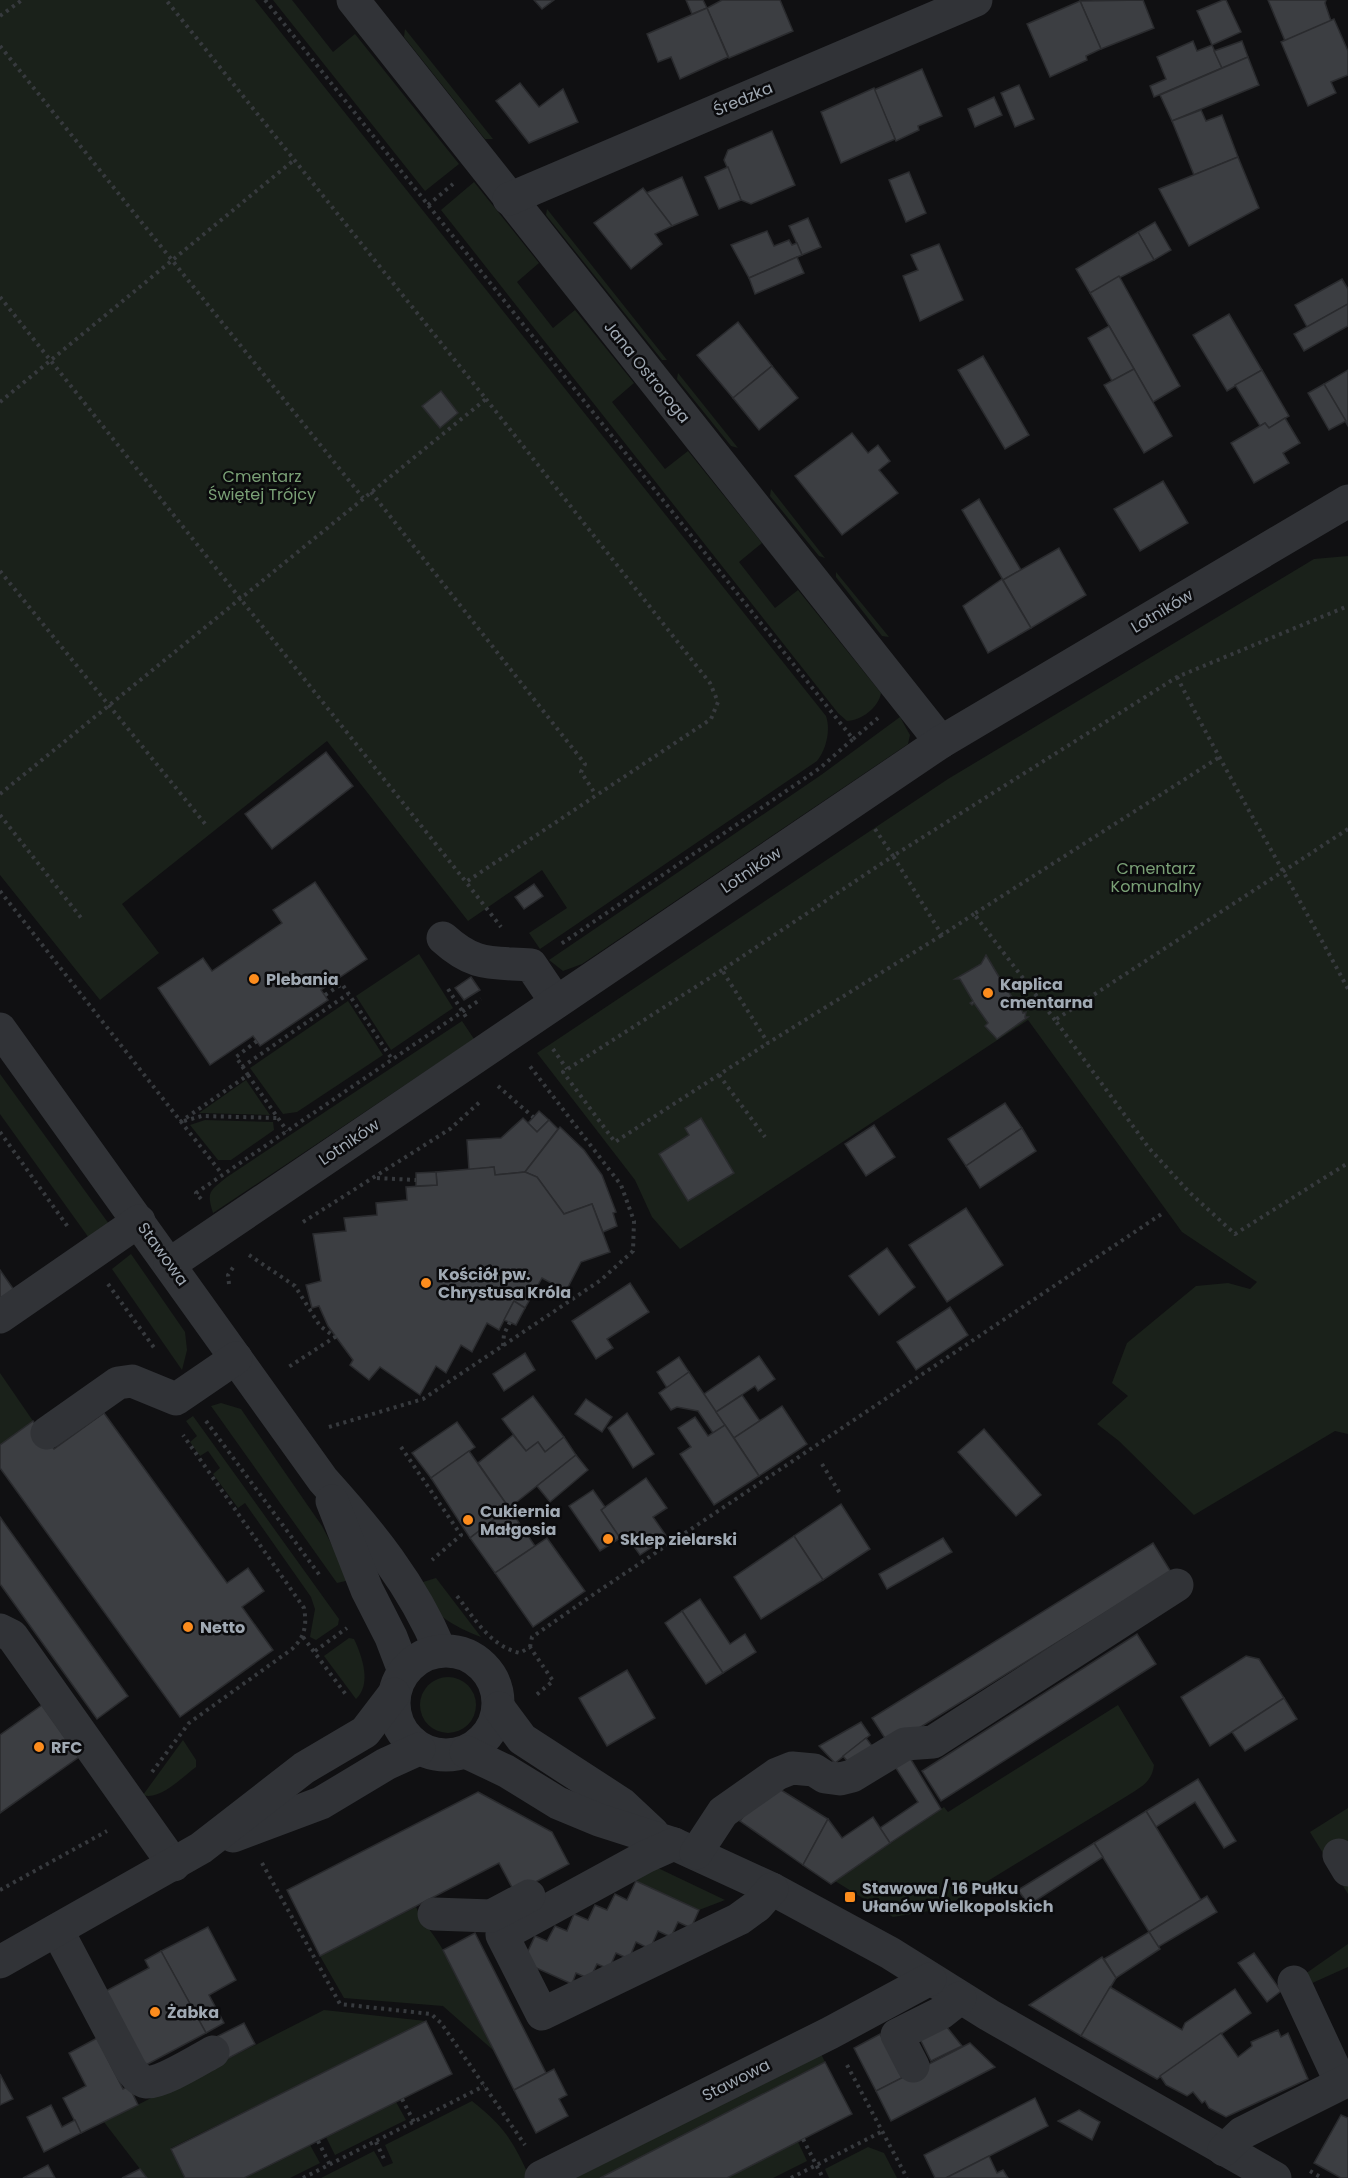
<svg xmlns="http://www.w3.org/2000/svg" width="1348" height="2178" font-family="Poppins,sans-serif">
  <rect width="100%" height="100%" fill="#101012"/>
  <g fill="#1a211a">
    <path d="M0,0H255L826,716C831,730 826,750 817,761L540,949L529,933L567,908L542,870L468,921L327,741L122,904L159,953L100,1000L0,875Z"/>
    <polygon points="273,0 292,0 333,52 355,34 459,164 425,191"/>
    <polygon points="405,29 493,139 485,139 404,37"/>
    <path d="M474,182L539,263L517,282L553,328L575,310L634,383L612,402L665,469L688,451L762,543L739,562L775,608L798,590L881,693C879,707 861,721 847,721L838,713L441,210Z"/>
    <polygon points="547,209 667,360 662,360 546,215"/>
    <polygon points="678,373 738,448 731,446 677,379"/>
    <polygon points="771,489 825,558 819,556 770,496"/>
    <polygon points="1348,556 1348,1434 1335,1431 1194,1515 1119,1441 1097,1424 1128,1396 1112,1383 1127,1343 1196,1286 1228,1283 1250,1289 1257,1282 1182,1232 1028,1020 680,1249 652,1217 635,1180 537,1053 948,779 1314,559"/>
    <polygon points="836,572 889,637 882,636 836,577"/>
    <polygon points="900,717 910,735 908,744 582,964 563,971 549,960 821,775"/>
    <polygon points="419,954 453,1008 391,1050 356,996"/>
    <polygon points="348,1001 383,1055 297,1112 283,1114 250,1068"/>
    <path d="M462,1021L474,1039L213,1213C206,1191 210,1191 227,1177Z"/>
    <polygon points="0,1074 109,1224 89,1238 0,1114"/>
    <polygon points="246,1080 270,1115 199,1113"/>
    <polygon points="205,1120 273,1122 274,1130 231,1160 218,1160 190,1125"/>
    <polygon points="131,1254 185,1332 187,1350 182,1370 112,1269"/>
    <polygon points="0,1373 33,1421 0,1445"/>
    <polygon points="221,1403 241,1409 322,1526 350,1580 337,1583 211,1406"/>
    <polygon points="193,1416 339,1619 338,1625 316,1640 310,1637 315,1609 311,1597 245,1503 238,1508 213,1474 220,1468 208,1451 200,1456 190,1442 197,1436 186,1421"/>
    <path d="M436,1578L481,1637C457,1628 422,1611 423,1582Z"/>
    <path d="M349,1638L354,1639C362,1656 372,1684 356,1699L324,1656Z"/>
    <circle cx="448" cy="1705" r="28"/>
    <path d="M1118,1705L1154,1765C1152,1782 1141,1787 1127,1796L942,1909L893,1917L835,1881L944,1807L948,1812Z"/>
    <path d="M183,1740L196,1760V1767C182,1777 160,1801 143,1795Z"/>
    <polygon points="1348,1808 1348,1894 1310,1832"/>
    <polygon points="651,1868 660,1869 725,1900 699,1910 636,1881"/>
    <path d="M416,1907C424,1925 434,1934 443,1950L493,2050L443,2006L344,1998L320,1956Z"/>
    <polygon points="1348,1944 1348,1967 1310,1984 1305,1974"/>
    <polygon points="324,2010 426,2021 171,2148 185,2178 147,2178 104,2122"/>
    <polygon points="818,2048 825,2062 600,2178 563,2178"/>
    <path d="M472,2101C504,2126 513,2141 530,2178H321L374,2151L383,2167L393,2163L385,2145Z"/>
    <polygon points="396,2102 406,2120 335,2155 326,2137"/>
    <polygon points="798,2142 807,2161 773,2178 727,2178"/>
    <polygon points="310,2145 320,2163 290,2178 244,2178"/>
    <polygon points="868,2147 884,2153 897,2178 829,2178 825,2169"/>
  </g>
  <g fill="#3c3e42" stroke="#2a2b2e" stroke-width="1.5">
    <polygon points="534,0 554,0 542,9"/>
    <polygon points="686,0 703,0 707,8 692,14"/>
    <polygon points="722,0 780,0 793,31 729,58 707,8"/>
    <polygon points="1143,0 1154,28 1101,49 1080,1"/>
    <polygon points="1223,0 1226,0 1241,32 1212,45 1197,11"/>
    <polygon points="1268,0 1326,0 1325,3 1331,21 1285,41"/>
    <polygon points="1080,1 1101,49 1086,56 1087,60 1050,77 1027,24"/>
    <polygon points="707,8 728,57 680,79 671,57 658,62 647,34"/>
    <polygon points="1334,19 1348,51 1348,75 1331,82 1336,93 1308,106 1281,42"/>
    <polygon points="1193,41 1197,51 1212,45 1222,68 1154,97 1150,86 1166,79 1157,57"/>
    <polygon points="1242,41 1248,57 1222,68 1214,51"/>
    <polygon points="1248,57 1259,85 1172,121 1160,95"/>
    <polygon points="922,69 942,116 918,126 919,130 896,141 874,90"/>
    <polygon points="520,83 539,107 563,89 578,122 529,143 496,101"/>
    <polygon points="1019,85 1034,119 1015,127 1001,93"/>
    <polygon points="874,88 895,139 841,163 821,112"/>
    <polygon points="994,97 1002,115 975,127 968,109"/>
    <polygon points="1201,110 1206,121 1222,115 1238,157 1194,175 1172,121"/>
    <polygon points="772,131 795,185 751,204 741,200 724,160 728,150"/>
    <polygon points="1238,157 1259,208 1189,246 1159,189"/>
    <polygon points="728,167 741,200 719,209 705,177"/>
    <polygon points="909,172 926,213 906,222 889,180"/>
    <polygon points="682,177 698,215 672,226 646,193"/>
    <polygon points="643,188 672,226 655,234 662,244 631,269 594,223"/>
    <polygon points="808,218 821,247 802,255 789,226"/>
    <polygon points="1155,222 1171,250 1154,260 1138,232"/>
    <polygon points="767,231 774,246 789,240 792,245 797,243 802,255 749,278 731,245"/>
    <polygon points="1138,232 1154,260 1090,293 1076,269"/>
    <polygon points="939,244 963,300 920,321 903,276 918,270 911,255"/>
    <polygon points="797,257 804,273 755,294 749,278"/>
    <polygon points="1119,276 1180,386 1153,402 1090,293"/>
    <polygon points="1342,279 1348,289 1348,304 1307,327 1295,305"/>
    <polygon points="1348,304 1348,326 1304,351 1294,334"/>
    <polygon points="1229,314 1262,370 1227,391 1193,335"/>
    <polygon points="738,322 772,366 733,398 697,355"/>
    <polygon points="1109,326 1134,369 1112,381 1088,338"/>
    <polygon points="983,356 1029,435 1005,449 958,370"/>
    <polygon points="772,366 798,398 759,430 733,398"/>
    <polygon points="1134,369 1172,436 1144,453 1104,385"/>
    <polygon points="1262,370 1289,416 1269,428 1265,423 1260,426 1235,385"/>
    <polygon points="1348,370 1348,426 1324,384"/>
    <polygon points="1324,384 1346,421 1329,430 1308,393"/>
    <polygon points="441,391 458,413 440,428 422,406"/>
    <polygon points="1285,418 1300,443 1283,453 1289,463 1254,483 1231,443 1265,423 1269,428"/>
    <polygon points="852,433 868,453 878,445 890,461 879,470 898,493 842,535 795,476"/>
    <polygon points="1163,481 1188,523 1140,551 1114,509"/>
    <polygon points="979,499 1021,570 1003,580 962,510"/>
    <polygon points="1059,548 1086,595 1031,628 1003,580"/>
    <polygon points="1002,579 1031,628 988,653 963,606"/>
    <polygon points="326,752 353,786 272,849 245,814"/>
    <polygon points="315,882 367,959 321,990 328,1000 260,1046 253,1036 210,1065 158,988 203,958 212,971 282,923 273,910"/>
    <polygon points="534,884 543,896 524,909 515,897"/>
    <polygon points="986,955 1002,982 1004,980 1006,982 1003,984 1017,1004 1019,1003 1023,1013 1026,1012 1025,1017 1028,1017 997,1039 985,1026 988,1023 974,1003 972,1005 970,1003 973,1001 960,979 955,979 981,964"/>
    <polygon points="471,977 480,990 464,1000 455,988"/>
    <polygon points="1005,1103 1022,1128 966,1166 948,1139"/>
    <polygon points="539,1111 549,1120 537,1132 528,1123"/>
    <polygon points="523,1118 537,1132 549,1120 558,1129 525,1172 495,1175 494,1167 469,1170 467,1140 501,1138"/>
    <polygon points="701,1118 734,1173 688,1201 659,1154 689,1135 685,1128"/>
    <polygon points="874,1125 895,1157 866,1176 845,1144"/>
    <polygon points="560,1127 584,1150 602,1175 616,1212 613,1213 617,1226 603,1232 592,1204 564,1214 537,1177 525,1172"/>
    <polygon points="1022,1128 1036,1151 980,1188 966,1166"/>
    <polygon points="494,1167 495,1175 525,1172 537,1177 564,1214 592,1204 610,1252 581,1262 566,1291 542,1278 525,1308 514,1301 499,1330 487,1323 472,1352 461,1345 446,1373 436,1366 420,1395 380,1367 369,1380 350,1365 353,1360 328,1326 319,1306 312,1308 306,1285 321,1281 313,1234 346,1231 344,1218 377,1215 376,1203 407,1200 406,1187 437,1185 436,1172"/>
    <polygon points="436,1172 437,1185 416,1186 416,1173"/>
    <polygon points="966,1208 1003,1265 947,1302 909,1245"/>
    <polygon points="887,1248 915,1287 879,1315 849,1276"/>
    <polygon points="0,1270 14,1290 0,1300"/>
    <polygon points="630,1283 649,1312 607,1339 613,1348 596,1359 572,1321"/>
    <polygon points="514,1301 525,1308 516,1325 504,1320"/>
    <polygon points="950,1307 968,1335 916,1370 897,1342"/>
    <polygon points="525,1353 535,1370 504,1391 493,1374"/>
    <polygon points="759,1356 775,1379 758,1391 755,1386 716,1412 704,1394"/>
    <polygon points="679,1357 689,1372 667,1388 657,1372"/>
    <polygon points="689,1372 725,1425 713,1433 698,1411 677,1407 671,1410 659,1393"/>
    <polygon points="742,1395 760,1421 734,1438 716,1412"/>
    <polygon points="533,1396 564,1437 545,1452 538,1442 526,1451 502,1419"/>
    <polygon points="586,1399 612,1417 602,1432 575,1414"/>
    <polygon points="782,1406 807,1444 759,1476 734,1438"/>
    <polygon points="104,1413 227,1583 248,1568 264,1591 242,1607 273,1650 180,1717 0,1468 0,1445 33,1421 54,1449"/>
    <polygon points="627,1413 654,1454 633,1468 608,1428"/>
    <polygon points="695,1417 708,1436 725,1425 759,1476 714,1505 680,1454 691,1447 678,1428"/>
    <polygon points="457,1422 475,1447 431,1478 412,1453"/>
    <polygon points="984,1429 1041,1495 1016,1516 958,1452"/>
    <polygon points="513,1435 526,1451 538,1442 545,1452 564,1437 576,1455 509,1508 478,1463"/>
    <polygon points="469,1451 509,1508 470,1538 431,1478"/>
    <polygon points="576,1455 588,1470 550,1502 537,1486"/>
    <polygon points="646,1478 667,1508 653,1517 667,1537 640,1555 625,1534 620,1538 601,1510"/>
    <polygon points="593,1490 605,1507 601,1510 620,1538 600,1551 569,1506"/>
    <polygon points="841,1504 870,1549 823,1580 794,1536"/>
    <polygon points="509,1508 535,1546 495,1573 470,1538"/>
    <polygon points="0,1517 128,1696 97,1719 0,1584"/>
    <polygon points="794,1536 823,1580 761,1619 734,1577"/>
    <polygon points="547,1538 585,1591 533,1627 495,1573"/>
    <polygon points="943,1538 952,1552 887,1589 879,1574"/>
    <polygon points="1153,1543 1171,1572 890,1746 872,1718"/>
    <polygon points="700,1599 730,1644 745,1634 756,1652 723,1673 682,1611"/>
    <polygon points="682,1611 723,1673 706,1684 665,1623"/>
    <polygon points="1137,1634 1156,1664 941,1801 922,1771"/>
    <polygon points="1246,1656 1259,1659 1284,1698 1210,1746 1181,1697"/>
    <polygon points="627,1670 655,1718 607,1746 579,1698"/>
    <polygon points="1284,1698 1297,1719 1245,1751 1232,1732"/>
    <polygon points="42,1705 79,1757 0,1813 0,1735"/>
    <polygon points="861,1722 870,1735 835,1763 819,1746"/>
    <polygon points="866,1738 875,1750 853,1768 843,1756"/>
    <polygon points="907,1753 941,1809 890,1843 880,1828 918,1802 892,1762"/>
    <polygon points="1198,1779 1236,1841 1224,1848 1195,1802 1156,1827 1146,1811"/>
    <polygon points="773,1785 828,1819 803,1865 740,1821 760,1793"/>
    <polygon points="478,1792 552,1832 569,1864 515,1893 499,1863 320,1956 287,1890"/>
    <polygon points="1146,1811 1201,1900 1149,1932 1094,1843"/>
    <polygon points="873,1817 890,1843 831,1884 803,1865 828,1819 842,1838"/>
    <polygon points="1094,1843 1103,1857 1029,1905 1018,1890"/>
    <polygon points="636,1881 699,1910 691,1928 678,1922 671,1937 658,1931 650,1949 636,1942 629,1959 616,1953 609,1969 597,1964 590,1979 576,1973 572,1984 523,1962 535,1936 547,1941 555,1926 567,1931 574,1914 588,1920 595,1905 607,1910 615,1894 627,1900"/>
    <polygon points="1207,1896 1217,1912 1158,1947 1149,1932"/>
    <polygon points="208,1927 236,1980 209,1995 224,2023 206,2033 161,1951"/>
    <polygon points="1149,1932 1160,1949 1116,1978 1104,1959"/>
    <polygon points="475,1933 546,2073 514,2090 443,1950"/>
    <polygon points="161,1951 206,2033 144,2066 104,1992 149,1968 145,1960"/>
    <polygon points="1254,1953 1281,1991 1267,2002 1238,1963"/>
    <polygon points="1102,1957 1116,1978 1081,2036 1029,2005"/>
    <polygon points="1110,1987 1182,2030 1185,2023 1235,1989 1251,2013 1157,2079 1081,2036"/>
    <polygon points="426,2021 452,2074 244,2178 185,2178 171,2149"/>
    <polygon points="942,2021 962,2046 931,2061 917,2033"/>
    <polygon points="244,2023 255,2044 225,2060 214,2038"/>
    <polygon points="1278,2030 1281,2037 1288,2033 1308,2079 1226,2117 1209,2108 1205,2101 1202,2103 1193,2092 1187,2096 1166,2085 1160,2076 1221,2033 1238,2057 1252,2046 1251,2042"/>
    <polygon points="880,2034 902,2078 876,2091 854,2048"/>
    <polygon points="97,2038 123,2089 129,2086 138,2105 81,2133 63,2098 86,2086 69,2053"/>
    <polygon points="970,2043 995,2067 891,2121 876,2091"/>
    <polygon points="825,2062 852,2114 727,2178 600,2178"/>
    <polygon points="554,2069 567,2095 559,2099 568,2116 536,2133 514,2090"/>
    <polygon points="0,2074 13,2099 0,2105"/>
    <polygon points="1035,2098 1048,2126 946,2178 935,2178 924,2155"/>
    <polygon points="51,2105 62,2127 75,2120 81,2133 44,2152 27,2117"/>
    <polygon points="1079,2110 1100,2122 1092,2140 1058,2121"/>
    <polygon points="1341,2115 1348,2118 1348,2178 1341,2178 1314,2163"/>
    <polygon points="989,2156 997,2173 1003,2170 1008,2178 946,2178"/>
    <polygon points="48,2165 55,2178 23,2178"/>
    <polygon points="140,2169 147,2178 122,2178"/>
  </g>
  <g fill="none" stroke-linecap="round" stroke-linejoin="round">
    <g stroke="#373a3e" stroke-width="4" stroke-dasharray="3 4.5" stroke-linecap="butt">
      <polyline points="265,0 853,739 820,768 561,944"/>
      <polyline points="0,16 22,0"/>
      <polyline points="0,46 363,498"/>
      <polyline points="428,205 453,184"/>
      <polyline points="0,297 466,882"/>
      <polyline points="486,399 710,683 718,702 711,719 702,725 466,882 501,927"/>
      <polyline points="0,402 294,160"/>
      <polyline points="371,492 585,764 581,772 596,795"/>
      <polyline points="0,571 206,825"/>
      <path d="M1177,677C1231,783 1292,884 1348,989"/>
      <polyline points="853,739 878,718"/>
      <polyline points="0,794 486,399 166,0"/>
      <polyline points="0,815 82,919"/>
      <polyline points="875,829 893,856 722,970 768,1043 942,935"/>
      <polyline points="1348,829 1055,1020 1149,1148 1189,1192 1235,1234 1348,1163"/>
      <polyline points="0,891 222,1174"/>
      <polyline points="974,914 942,935 893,856 1177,677 1348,606"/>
      <polyline points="722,970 563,1072 615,1142 768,1043"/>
      <polyline points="448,989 468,1020"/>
      <polyline points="325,995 342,984 392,1059"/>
      <polyline points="1055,1020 974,914 1218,758"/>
      <polyline points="553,1049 567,1069"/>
      <polyline points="242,1067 348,994"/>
      <polyline points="248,1075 287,1131"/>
      <polyline points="719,1075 765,1137"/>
      <polyline points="498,1086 533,1117"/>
      <polyline points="184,1121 202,1116 278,1118"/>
      <polyline points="180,1122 248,1075 236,1057 257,1041"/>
      <polyline points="0,1132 68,1227"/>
      <polyline points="377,1178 416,1180"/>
      <polyline points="201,1199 196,1193 481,999"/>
      <polyline points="303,1222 450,1129 482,1100"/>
      <polyline points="249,1255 295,1286 320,1326 335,1337 287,1368"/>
      <polyline points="108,1284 155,1349"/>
      <polyline points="229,1284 228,1275 234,1266"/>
      <polyline points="503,1346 504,1334 510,1322"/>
      <polyline points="206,1421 321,1577"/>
      <polyline points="329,1427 423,1399 601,1280 633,1251 634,1221 621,1185 529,1065"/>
      <polyline points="401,1447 461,1535 432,1560"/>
      <polyline points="822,1464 841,1495"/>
      <path d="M457,1596C475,1619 490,1646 520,1653L530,1647L553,1681L535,1696"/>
      <polyline points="303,1637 347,1696"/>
      <polyline points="530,1647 532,1637 603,1588 1163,1213"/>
      <polyline points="315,1651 347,1628"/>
      <path d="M152,1772L189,1723L292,1649C305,1637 307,1625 304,1608L183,1435"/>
      <polyline points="262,1863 340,2004 431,2014 441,2023 525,2145"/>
      <polyline points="0,1890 107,1831"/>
      <polyline points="847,2065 907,2178"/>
      <polyline points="402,2099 414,2122"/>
      <polyline points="803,2139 823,2178"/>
      <polyline points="318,2141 330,2165"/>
      <polyline points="376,2142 385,2161"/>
      <polyline points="1310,2171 1322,2178"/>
      <polyline points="303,2178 484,2086"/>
      <polyline points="791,2178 883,2131"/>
    </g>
    <g stroke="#313337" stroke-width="33">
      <polyline points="353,0 941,742"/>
      <polyline points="509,199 976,0"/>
      <path d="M443,938C475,967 490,962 531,965L556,1002"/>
      <path d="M0,1029L323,1480C370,1532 413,1585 440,1650"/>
      <polyline points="170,1264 941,742 1348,501"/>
      <polyline points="0,1317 139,1221"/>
      <polyline points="47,1433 118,1383 132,1381 176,1399 236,1358"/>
      <polyline points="332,1501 367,1590 391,1637 404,1671"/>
      <polyline points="0,1630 12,1636 174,1865"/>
      <circle cx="446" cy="1703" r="52"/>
      <polyline points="499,1708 522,1739 622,1804 653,1833"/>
      <polyline points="466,1752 506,1771 558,1803 599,1820 674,1844 772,1889 890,1953 989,2015 1275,2178"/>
      <polyline points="233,1836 321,1803 386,1764 419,1749"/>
      <polyline points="674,1844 645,1857 502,1935 542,2014 739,1919 757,1906 772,1889"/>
      <polyline points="696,1853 723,1812 777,1774 792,1768 814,1770 825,1777 840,1779 852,1776 905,1744 933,1742 1177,1585"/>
      <polyline points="1339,1855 1348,1870"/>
      <polyline points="434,1914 491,1916 529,1896"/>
      <path d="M57,1930L131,2070C135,2075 140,2081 146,2082C160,2084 200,2059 213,2052"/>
      <polyline points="0,1962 201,1848 304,1768 365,1732 394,1694"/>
      <polyline points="1294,1982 1341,2083"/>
      <polyline points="913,2066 897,2035 941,2013 960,1998"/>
      <polyline points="1224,2150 1242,2133 1348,2080"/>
      <polyline points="541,2177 830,2033 930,1979"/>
    </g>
  </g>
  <g fill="#fc8c1d" stroke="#0b0b0d" stroke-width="2">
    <circle cx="254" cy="979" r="6"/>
    <circle cx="988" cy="993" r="6"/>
    <circle cx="426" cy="1283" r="6"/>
    <circle cx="468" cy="1520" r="6"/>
    <circle cx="608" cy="1539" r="6"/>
    <circle cx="188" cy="1627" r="6"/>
    <circle cx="39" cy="1747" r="6"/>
    <rect x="844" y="1891" width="12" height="12" rx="3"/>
    <circle cx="155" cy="2012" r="6"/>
  </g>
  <g text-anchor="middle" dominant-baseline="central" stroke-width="5" stroke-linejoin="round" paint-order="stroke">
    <g font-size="16" fill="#a0a9b3" stroke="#0b0b0d">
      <text transform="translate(743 99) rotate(-23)">Średzka</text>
      <text transform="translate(647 372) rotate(51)">Jana Ostroroga</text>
      <text transform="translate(1162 611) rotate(-31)">Lotników</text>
      <text transform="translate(751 870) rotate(-34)">Lotników</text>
      <text transform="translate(349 1142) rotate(-34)">Lotników</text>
      <text transform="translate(163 1254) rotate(54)">Stawowa</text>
      <text transform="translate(736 2080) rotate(-27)">Stawowa</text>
    </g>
    <g font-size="16" fill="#7aa076" stroke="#0b0b0d">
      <text x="262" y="476">Cmentarz<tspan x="262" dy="18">Świętej Trójcy</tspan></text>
      <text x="1156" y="868">Cmentarz<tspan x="1156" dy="18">Komunalny</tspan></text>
    </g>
    <g font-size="16" font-weight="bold" fill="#a0a9b3" stroke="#0b0b0d" text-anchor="start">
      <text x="266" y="979">Plebania</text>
      <text x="1000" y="984">Kaplica<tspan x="1000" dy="18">cmentarna</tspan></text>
      <text x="438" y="1274">Kościół pw.<tspan x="438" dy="18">Chrystusa Króla</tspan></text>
      <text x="480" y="1511">Cukiernia<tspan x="480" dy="18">Małgosia</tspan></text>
      <text x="620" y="1539">Sklep zielarski</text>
      <text x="200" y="1627">Netto</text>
      <text x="51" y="1747">RFC</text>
      <text x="862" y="1888">Stawowa / 16 Pułku<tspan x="862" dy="18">Ułanów Wielkopolskich</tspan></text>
      <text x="167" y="2012">Żabka</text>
    </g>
  </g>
</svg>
